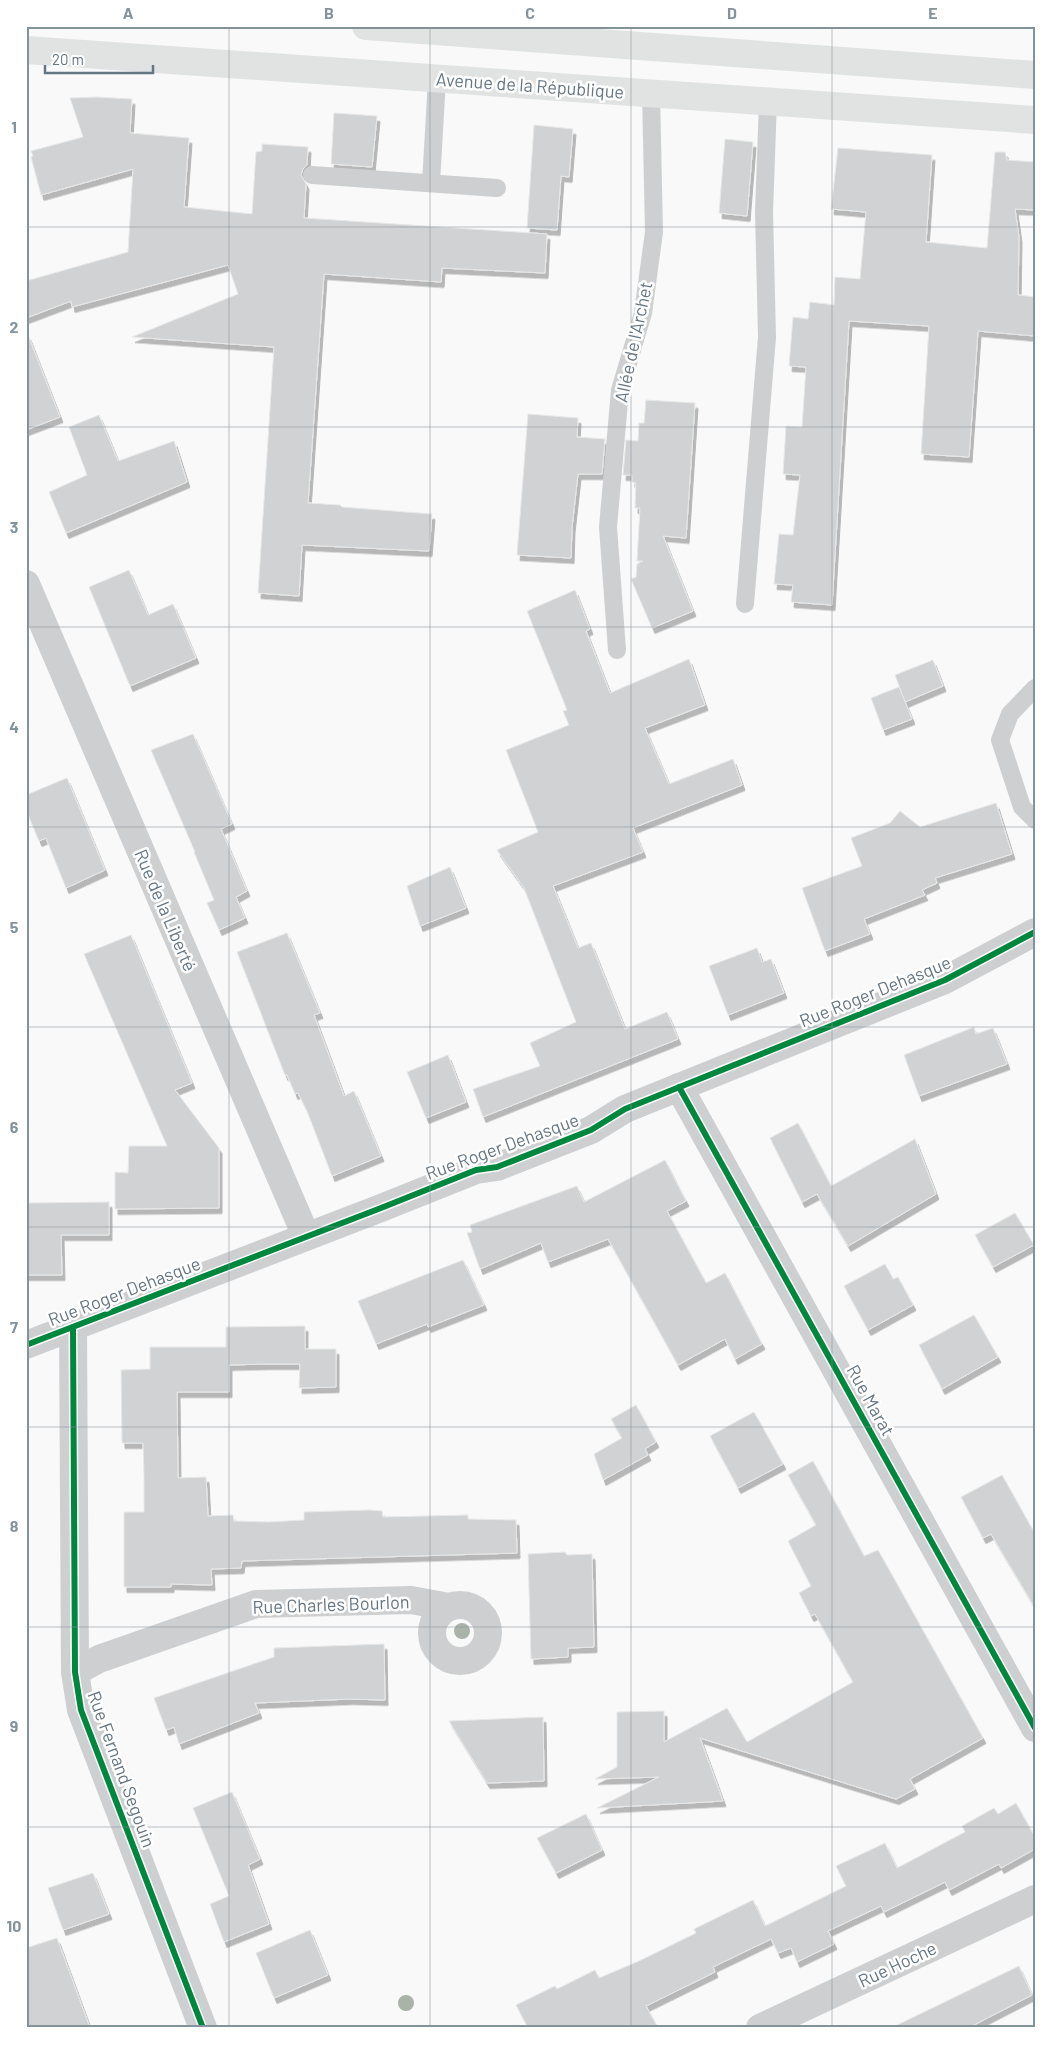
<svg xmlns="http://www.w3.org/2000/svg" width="1061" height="2054" font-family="Barlow,sans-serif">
  <defs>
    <filter id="shadow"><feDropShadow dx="3" dy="5.5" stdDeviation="0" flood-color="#0004"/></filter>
  </defs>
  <rect width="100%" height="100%" fill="#f9f9f9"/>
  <g fill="#d0d2d3" stroke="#e8e8e8" filter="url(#shadow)">
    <polygon points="97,97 132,99 130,133 189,138 184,207 252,214 256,152 262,151 262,144 308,147 307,165 303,169 301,175 306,184 304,218 547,234 545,273 442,268 441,282 324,274 308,503 340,505 342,507 432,514 429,551 302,545 299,596 258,593 274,347 132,337 238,294 228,265 72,307 71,301 26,318 26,281 128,252 133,169 41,195 31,157 33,156 31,151 83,137 70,98"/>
    <polygon points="334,113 377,116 372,167 331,164"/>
    <polygon points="534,125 573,129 569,177 561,176 557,230 527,228"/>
    <polygon points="725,139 753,142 747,216 719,213"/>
    <polygon points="838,148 932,155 926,242 987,248 995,152 1005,152 1007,160 1035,162 1035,210 1015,209 1019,237 1018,295 1035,297 1035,336 978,331 969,457 921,454 929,326 849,321 832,605 791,602 793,585 774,584 779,534 793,535 800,475 783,474 786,426 802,427 806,367 789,366 793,317 808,319 810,302 834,305 835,277 860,279 866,212 831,209"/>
    <polygon points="26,335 28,335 60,417 26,430"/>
    <polygon points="646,400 695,403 686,538 663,536 693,611 652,628 631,579 636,577 637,564 643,561 637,561 640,508 635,508 636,483 632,482 632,475 623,475 626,440 638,441 639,423 644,423"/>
    <polygon points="528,414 578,418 577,437 605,439 602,474 578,474 572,527 571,558 517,555"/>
    <polygon points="99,415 118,461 174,441 187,482 66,533 49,492 87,475 69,427"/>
    <polygon points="129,570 148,615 173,604 196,658 130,686 89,587"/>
    <polygon points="575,590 590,629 586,631 610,693 689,659 705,705 645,728 669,784 733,759 742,785 633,828 643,852 553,886 578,948 591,943 625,1029 667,1012 678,1039 483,1117 473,1089 540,1066 530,1043 576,1022 524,888 497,850 538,832 506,750 569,725 563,711 567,710 527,611"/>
    <polygon points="933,660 943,686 905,702 895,675"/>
    <polygon points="899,687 912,719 883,730 871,698"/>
    <polygon points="193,734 232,824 221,829 247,891 236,897 245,918 219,930 207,903 214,900 194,852 195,852 151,750"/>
    <polygon points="67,778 105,870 66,888 46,838 39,841 26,810 26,795"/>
    <polygon points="996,803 1012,854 935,878 937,883 922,890 925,895 864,919 870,934 825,951 802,888 862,866 851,838 890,823 900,811 920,827"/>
    <polygon points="450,867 466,908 420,926 407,886"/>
    <polygon points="287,933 320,1013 314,1015 344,1096 354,1091 381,1156 332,1176 307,1111 298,1093 295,1094 287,1075 285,1075 237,952"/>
    <polygon points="131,935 192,1083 175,1090 219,1148 219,1208 115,1209 115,1172 128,1173 129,1146 167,1146 84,954"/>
    <polygon points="757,948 762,962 771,959 784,993 728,1015 709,966"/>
    <polygon points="974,1027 976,1034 993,1028 1007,1064 919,1096 904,1055"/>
    <polygon points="448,1055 466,1102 426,1118 407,1072"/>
    <polygon points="798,1123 831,1186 915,1139 936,1194 848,1246 817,1194 802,1202 770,1138"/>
    <polygon points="665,1160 686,1201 667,1211 706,1283 725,1273 762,1344 735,1359 725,1339 678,1365 608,1239 548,1262 541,1243 480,1269 467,1233 472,1232 470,1225 577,1186 584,1202"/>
    <polygon points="109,1202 109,1235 61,1235 62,1275 26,1275 26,1203"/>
    <polygon points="1015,1213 1034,1245 993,1267 975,1235"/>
    <polygon points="463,1260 484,1305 428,1327 427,1324 376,1344 358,1301"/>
    <polygon points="885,1264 893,1279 898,1277 913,1305 868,1330 844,1286"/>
    <polygon points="974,1315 998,1357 942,1389 919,1345"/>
    <polygon points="305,1326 305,1349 336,1349 336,1387 299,1388 300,1364 265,1364 229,1365 229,1392 177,1392 178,1478 206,1477 208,1516 233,1515 234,1521 268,1522 304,1520 304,1512 369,1510 382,1511 383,1517 468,1515 468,1519 516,1520 517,1553 242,1561 241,1568 211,1569 212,1585 171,1584 171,1587 124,1587 124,1512 144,1512 144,1476 143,1443 122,1443 121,1370 150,1369 150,1347 226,1347 226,1327"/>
    <polygon points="636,1405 656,1442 645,1449 648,1455 603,1480 594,1454 622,1438 611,1419"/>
    <polygon points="754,1412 783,1464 738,1488 710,1436"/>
    <polygon points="813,1461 864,1556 878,1550 983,1738 910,1779 915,1789 896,1799 700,1738 723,1801 597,1808 659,1777 595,1779 617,1767 617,1712 664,1711 664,1742 727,1708 747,1742 853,1682 815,1614 811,1616 799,1593 811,1586 788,1541 816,1525 788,1475"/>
    <polygon points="1002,1475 1035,1534 1035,1608 991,1534 983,1538 961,1497"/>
    <polygon points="565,1552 567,1555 592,1554 594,1647 568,1648 568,1657 531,1659 528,1554"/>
    <polygon points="384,1644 385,1700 350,1699 255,1703 259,1713 179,1744 174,1727 166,1730 154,1698 274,1657 274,1648"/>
    <polygon points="543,1717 544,1781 487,1783 449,1721"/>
    <polygon points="232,1792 260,1859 248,1865 269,1924 224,1942 210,1904 229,1896 193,1808"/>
    <polygon points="1016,1803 1035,1837 1035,1849 1001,1868 999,1864 949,1890 945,1882 884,1912 881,1906 828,1931 834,1944 797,1962 791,1948 778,1953 771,1939 713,1967 715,1972 646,2006 658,2028 528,2028 516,2005 555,1986 557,1989 595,1970 599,1978 639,1961 696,1933 694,1929 753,1900 765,1926 846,1886 836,1866 885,1843 897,1868 965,1832 962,1826 994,1808 998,1814"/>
    <polygon points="586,1814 602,1850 556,1873 537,1838"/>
    <polygon points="93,1873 109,1914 63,1930 48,1888"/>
    <polygon points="310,1930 328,1975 274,1998 256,1953"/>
    <polygon points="57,1938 90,2028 26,2028 26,1948"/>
    <polygon points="1019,1966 1032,1995 968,2028 891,2028"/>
  </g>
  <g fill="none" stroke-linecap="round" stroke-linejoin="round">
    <g stroke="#cecfd0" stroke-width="18">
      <polyline points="312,175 497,188"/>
      <polyline points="431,183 437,79"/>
      <polyline points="745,604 767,337 764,212 768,101"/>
      <polyline points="617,650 608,527 620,390 643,313 654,232 651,93"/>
      <polyline points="1035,688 1010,714 1000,740 1022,807 1035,820"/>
    </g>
    <g stroke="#cecfd0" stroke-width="28">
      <polyline points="26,584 306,1236"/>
      <polyline points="679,1087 1035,1728"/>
      <polyline points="73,1328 75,1672 81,1710 203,2028"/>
      <polyline points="26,1345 381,1208 476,1170 497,1167 591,1130 625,1109 945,980 1035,932"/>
      <circle cx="460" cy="1633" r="28"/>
      <polyline points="75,1672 99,1659 256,1604 411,1600 449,1607"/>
      <polyline points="760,2028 1035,1899"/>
    </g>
    <g stroke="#e1e2e2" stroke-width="28">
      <polyline points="366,26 1035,75"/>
      <polyline points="26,50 1035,120"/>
    </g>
    <defs>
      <g id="cycleway">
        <polyline points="679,1087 1035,1728"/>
        <polyline points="73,1328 75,1672 81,1710 203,2028"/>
        <polyline points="26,1345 381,1208 476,1170 497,1167 591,1130 625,1109 945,980 1035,932"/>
      </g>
    </defs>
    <use href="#cycleway" stroke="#fff" stroke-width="9"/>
    <use href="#cycleway" stroke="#00873e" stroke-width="6"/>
  </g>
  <g fill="#a9b3a7">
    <circle cx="462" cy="1631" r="8"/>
    <circle cx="406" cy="2003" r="8"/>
  </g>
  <path fill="none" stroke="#84929c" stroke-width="1" stroke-opacity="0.55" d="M229,26V2028M430,26V2028M631,26V2028M832,26V2028M26,227H1035M26,427H1035M26,627H1035M26,827H1035M26,1027H1035M26,1227H1035M26,1427H1035M26,1627H1035M26,1827H1035"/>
  <g text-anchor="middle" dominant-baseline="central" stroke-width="5" stroke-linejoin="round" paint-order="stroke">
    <g font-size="18" fill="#657683" stroke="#fff">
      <text transform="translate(530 85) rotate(4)">Avenue de la République</text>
      <text transform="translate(633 342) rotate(-78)">Allée de l'Archet</text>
      <text transform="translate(166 910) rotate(67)">Rue de la Liberté</text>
      <text transform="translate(875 991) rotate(-22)">Rue Roger Dehasque</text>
      <text transform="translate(502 1146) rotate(-20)">Rue Roger Dehasque</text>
      <text transform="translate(124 1291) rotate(-21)">Rue Roger Dehasque</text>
      <text transform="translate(871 1400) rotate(61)">Rue Marat</text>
      <text transform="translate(331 1604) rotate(-2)">Rue Charles Bourlon</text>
      <text transform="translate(122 1769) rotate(70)">Rue Fernand Segouin</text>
      <text transform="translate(897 1964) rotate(-25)">Rue Hoche</text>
    </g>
  </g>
  <rect width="1061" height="2054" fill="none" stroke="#ffffff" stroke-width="55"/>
  <path d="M45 65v8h108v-8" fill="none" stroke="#657683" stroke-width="2.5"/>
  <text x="52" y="65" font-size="15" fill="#657683" stroke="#ffffff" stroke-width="4" paint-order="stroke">20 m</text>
  <rect x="28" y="28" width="1006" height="1998" fill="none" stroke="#84929c" stroke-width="2"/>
  <g font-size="16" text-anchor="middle" font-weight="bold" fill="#84929c">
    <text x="128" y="19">A</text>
    <text x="329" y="19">B</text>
    <text x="530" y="19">C</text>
    <text x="732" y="19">D</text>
    <text x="933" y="19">E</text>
    <text x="14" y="133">1</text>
    <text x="14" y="333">2</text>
    <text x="14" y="533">3</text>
    <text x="14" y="733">4</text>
    <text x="14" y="933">5</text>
    <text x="14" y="1133">6</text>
    <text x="14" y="1333">7</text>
    <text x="14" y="1532">8</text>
    <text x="14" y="1732">9</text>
    <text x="14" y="1932">10</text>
  </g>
</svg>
